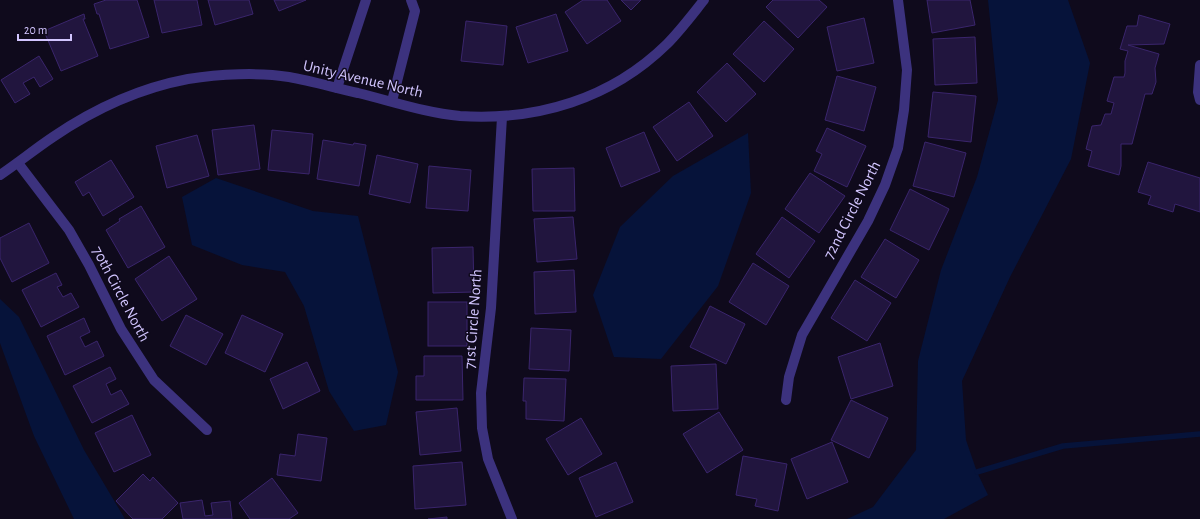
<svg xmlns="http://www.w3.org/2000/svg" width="1200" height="519" font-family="'Alegreya Sans',sans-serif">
  <rect width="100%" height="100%" fill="#0f0a1c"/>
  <g fill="#06133a">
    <polygon points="988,0 1068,0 1090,63 1071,159 1010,277 962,381 966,440 977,472 988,495 944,519 847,519 873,507 916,450 918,361 941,270 977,177 998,100"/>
    <polygon points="748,133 751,193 718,286 661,359 614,357 593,295 620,227 673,176"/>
    <polygon points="216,178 313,211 358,216 398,372 386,425 354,431 329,391 304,306 285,272 242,265 192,245 182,197"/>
    <polygon points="0,299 19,317 84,450 125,519 74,519 34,436 0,343"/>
  </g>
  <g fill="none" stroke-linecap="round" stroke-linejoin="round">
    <polyline stroke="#06133a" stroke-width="5.5" points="977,472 1063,446 1200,434"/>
  </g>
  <g fill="#21153e" stroke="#3a256c">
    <polygon points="106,0 137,0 149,37 110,49 99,14 97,14 94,4"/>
    <polygon points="154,0 197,0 202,25 162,33"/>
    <polygon points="208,0 249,0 253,14 215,25"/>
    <polygon points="274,0 306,0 279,11"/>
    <polygon points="583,0 607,0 621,21 587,44 565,12"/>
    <polygon points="621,0 641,0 631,10"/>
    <polygon points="773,0 819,0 827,7 798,38 766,7"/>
    <polygon points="927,0 970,0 975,25 932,33"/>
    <polygon points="84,14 85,19 83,19 98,56 61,71 44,31"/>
    <polygon points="556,14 568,51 528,63 516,27"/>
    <polygon points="1139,15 1170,24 1164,44 1128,45 1159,54 1155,68 1156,82 1152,94 1145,94 1132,144 1121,144 1121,166 1119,175 1088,166 1092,151 1086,149 1092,126 1101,125 1105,114 1111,114 1114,103 1107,101 1114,77 1124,77 1125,73 1125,61 1128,51 1120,49 1127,26 1137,26"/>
    <polygon points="864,18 874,63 837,71 827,27"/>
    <polygon points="466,21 507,26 503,65 461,61"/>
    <polygon points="764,21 794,49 764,82 733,54"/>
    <polygon points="975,37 977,83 935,85 933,39"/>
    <polygon points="39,56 53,79 40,87 34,77 23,83 30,94 15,103 1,80"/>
    <polygon points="727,63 756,94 726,122 697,92"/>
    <polygon points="837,76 876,87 864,131 825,120"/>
    <polygon points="933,92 976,96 971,142 928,137"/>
    <polygon points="689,102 713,136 677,161 653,127"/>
    <polygon points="254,125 260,169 218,175 212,130"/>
    <polygon points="827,128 866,146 847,187 814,171 822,154 816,151"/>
    <polygon points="272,130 313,134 309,174 268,170"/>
    <polygon points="644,132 660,171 621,187 606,148"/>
    <polygon points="197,135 209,176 167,188 156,146"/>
    <polygon points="323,140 353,145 354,143 366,145 359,186 317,179"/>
    <polygon points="925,142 966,153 954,197 913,186"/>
    <polygon points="377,155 418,164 410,203 369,194"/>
    <polygon points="111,160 134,197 103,216 89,192 83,196 75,182"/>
    <polygon points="1148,162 1200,178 1200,212 1175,204 1173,212 1148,204 1151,196 1138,192"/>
    <polygon points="429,166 471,170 468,211 426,208"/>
    <polygon points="574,168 575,211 533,211 532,169"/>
    <polygon points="810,173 845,196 819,233 785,209"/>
    <polygon points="910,189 949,209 929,250 890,230"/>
    <polygon points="141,206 165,247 128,268 106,230 120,221 119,219"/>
    <polygon points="573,217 577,259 537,262 534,219"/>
    <polygon points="782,217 815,241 789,278 756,254"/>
    <polygon points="29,223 49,263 12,282 0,258 0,238"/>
    <polygon points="885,239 919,260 896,298 861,277"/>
    <polygon points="473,247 474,292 433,293 432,248"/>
    <polygon points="169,256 197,299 162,321 135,279"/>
    <polygon points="753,263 789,286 766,325 729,302"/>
    <polygon points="574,270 576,312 535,314 534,272"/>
    <polygon points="56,273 62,285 57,287 63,297 71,293 79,307 41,327 22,290"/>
    <polygon points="855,280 891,303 867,341 831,318"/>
    <rect x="428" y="302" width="39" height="44"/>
    <polygon points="710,306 745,324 726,364 690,347"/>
    <polygon points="186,315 223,334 206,365 170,346"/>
    <polygon points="242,315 283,334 265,372 225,353"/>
    <polygon points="84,318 90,332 80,337 85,347 97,341 104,356 65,375 47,336"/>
    <polygon points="531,328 571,330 569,371 529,369"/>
    <polygon points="880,343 893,386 851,399 838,357"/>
    <polygon points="424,356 462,356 463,400 416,400 416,376 424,376"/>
    <polygon points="307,362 320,391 283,409 270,379"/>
    <polygon points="716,364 718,409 673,411 671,366"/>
    <polygon points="110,367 116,379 106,384 111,395 121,390 129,404 92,423 73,386"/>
    <polygon points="524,378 566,379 564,421 526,419 526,401 523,401"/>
    <polygon points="851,400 888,418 869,458 831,440"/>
    <polygon points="457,408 461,451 420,455 416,412"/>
    <polygon points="719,412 743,450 707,473 683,434"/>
    <polygon points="132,415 151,455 114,472 95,433"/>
    <polygon points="581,418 602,454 568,475 546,439"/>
    <polygon points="298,434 327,438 321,481 277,475 280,454 295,456"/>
    <polygon points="832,442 848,482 807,499 791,459"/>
    <polygon points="743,456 787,464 778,511 755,506 757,499 736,495"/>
    <polygon points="462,462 466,505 415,509 413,466"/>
    <polygon points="616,462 633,502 596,517 579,478"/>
    <polygon points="143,474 150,481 153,477 178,503 162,519 133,519 116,501"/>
    <polygon points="272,478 298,513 289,519 250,519 239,503"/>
    <polygon points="202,500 205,516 213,515 211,503 230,501 232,519 183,519 180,503"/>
    <polygon points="447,517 447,519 428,519"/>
  </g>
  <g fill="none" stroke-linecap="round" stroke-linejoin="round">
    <g stroke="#3c327e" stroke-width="10">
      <polyline points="1200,65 1198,92 1200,100"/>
      <polyline points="337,88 366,0"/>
      <polyline points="392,101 415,11 411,0"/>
      <polyline points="502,117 491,308 481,393 482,428 488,459 512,519"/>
      <polyline points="18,163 69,230 89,265 121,329 154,380 207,430"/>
      <path d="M0,175C18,163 35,149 53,137C94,109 140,88 188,79C219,74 259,72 289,77C312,81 335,88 358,93C391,101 426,113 460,116C537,121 611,99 667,44C680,31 692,15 704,0"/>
      <polyline points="786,400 789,377 802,335 868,221 885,185 898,148 904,110 907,70 898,0"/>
    </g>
  </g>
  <g text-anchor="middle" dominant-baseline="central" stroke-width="3" stroke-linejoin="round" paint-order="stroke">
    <g font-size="16" fill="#d2c5ff" stroke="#0f0a1c">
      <text transform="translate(363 79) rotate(13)">Unity Avenue North</text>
      <text transform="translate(852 210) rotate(-63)">72nd Circle North</text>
      <text transform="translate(121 294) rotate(62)">70th Circle North</text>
      <text transform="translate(473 319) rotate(-86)">71st Circle North</text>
    </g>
  </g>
  <path d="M18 34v6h53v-6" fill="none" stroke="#d2c5ff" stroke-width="2"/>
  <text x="24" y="34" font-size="12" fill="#d2c5ff" stroke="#0f0a1c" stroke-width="3" paint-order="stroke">20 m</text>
</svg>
